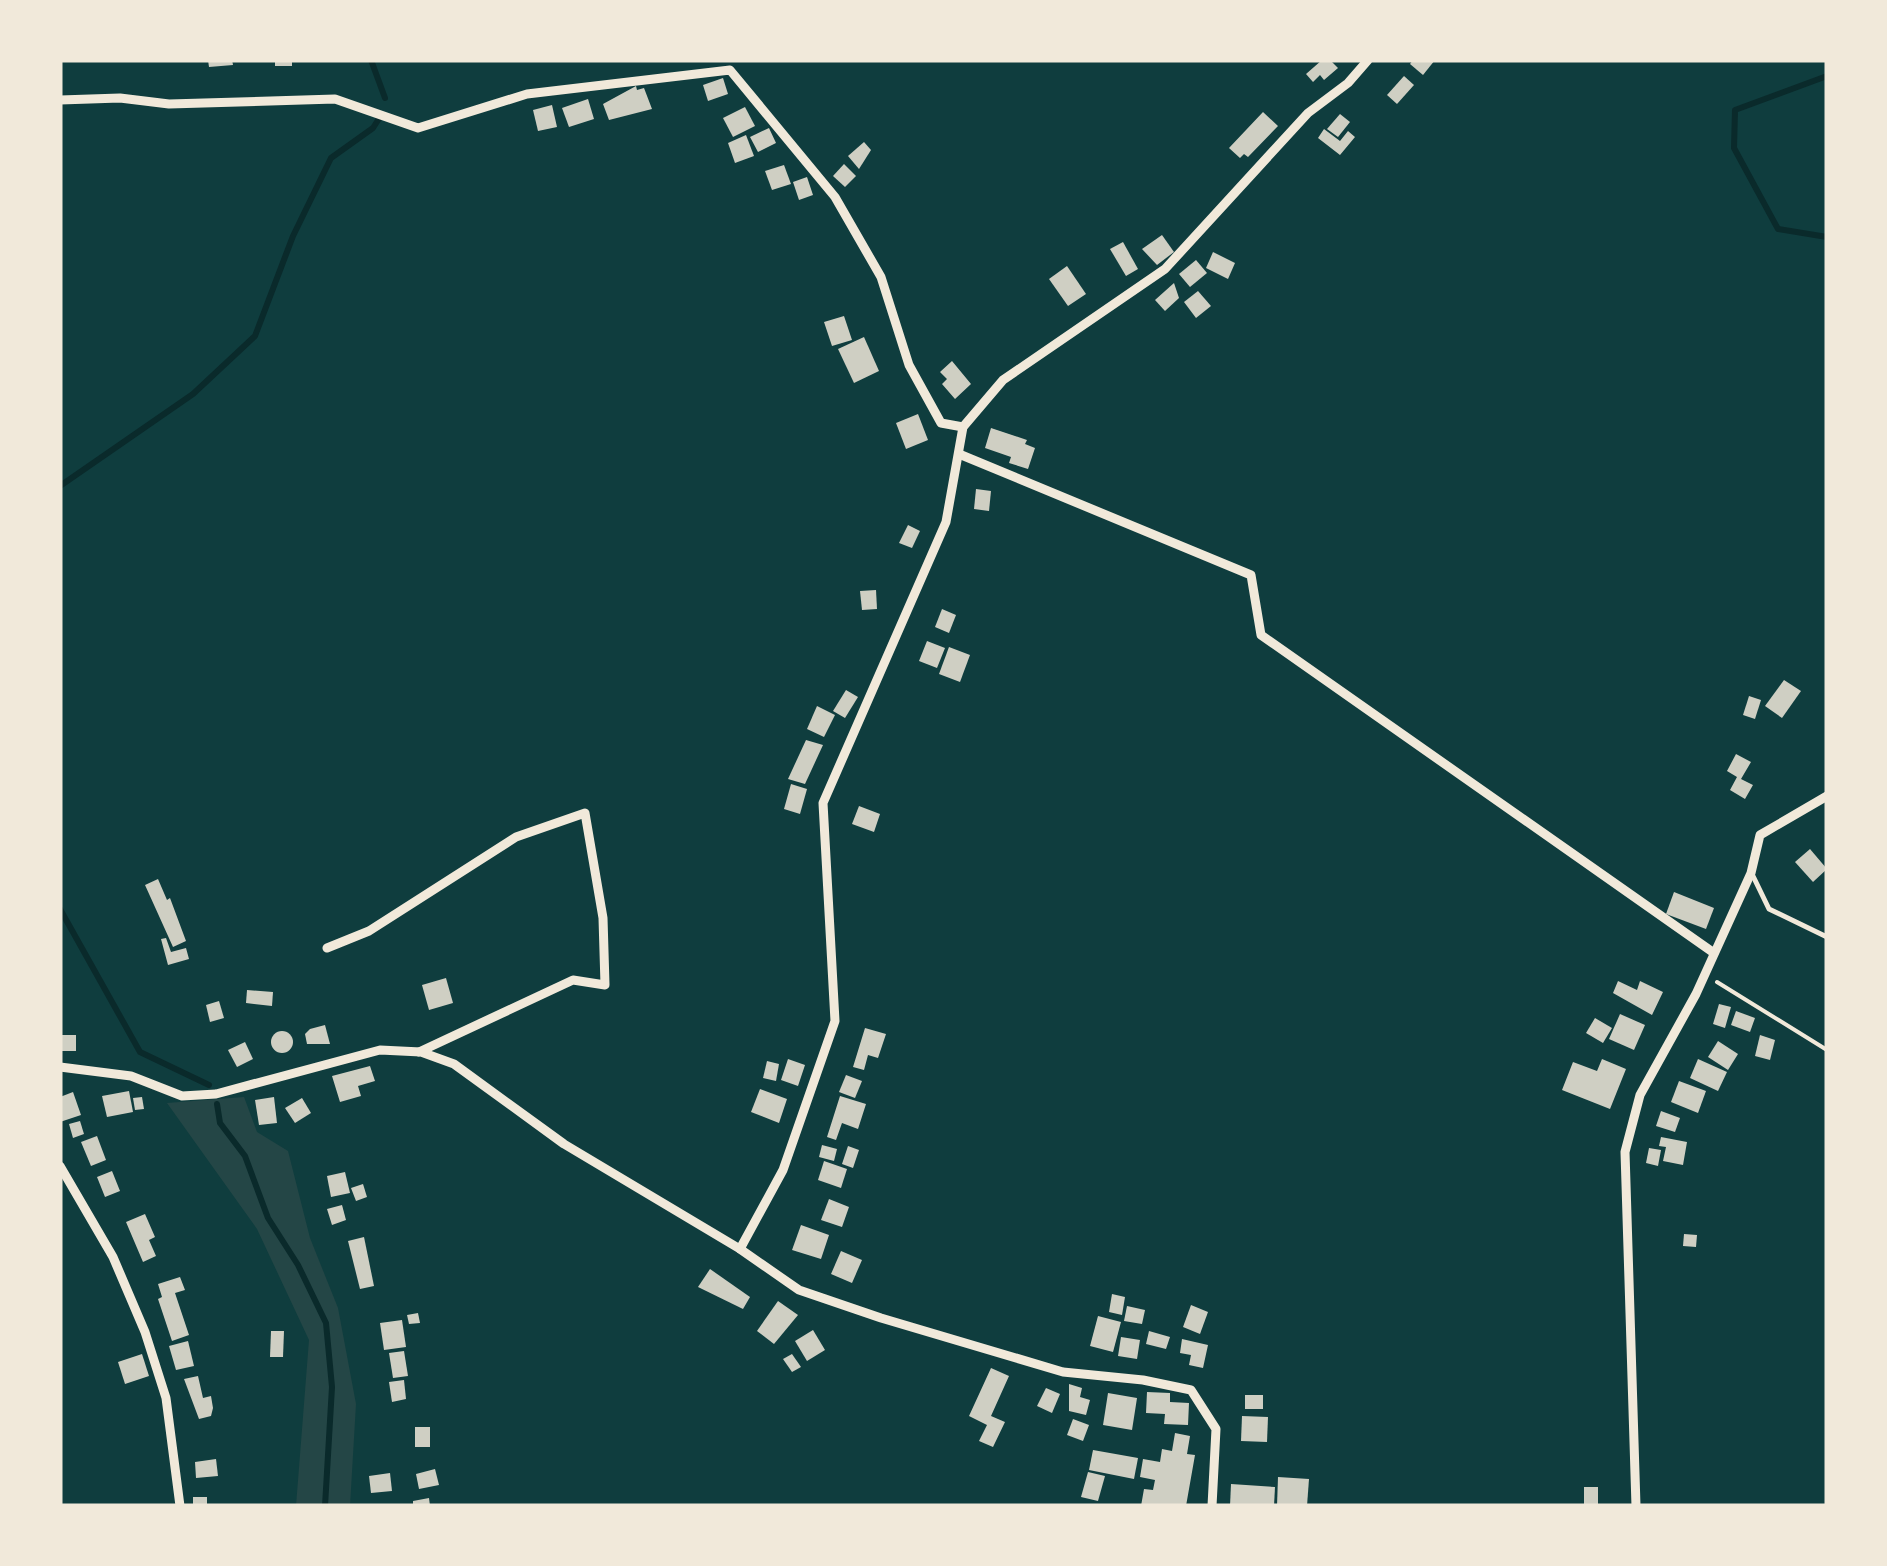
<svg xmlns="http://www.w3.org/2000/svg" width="1887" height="1566" font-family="Overpass,sans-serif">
  <rect width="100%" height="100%" fill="#0f3d3e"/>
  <polygon fill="#244646" points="244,1097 257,1132 288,1151 310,1238 338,1308 356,1404 350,1506 296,1506 309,1340 257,1229 167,1103"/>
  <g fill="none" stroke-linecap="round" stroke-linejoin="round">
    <g stroke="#0a2a2b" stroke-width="6">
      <polyline points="371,60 385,98"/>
      <polyline points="1827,76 1735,110 1734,148 1778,229 1827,237"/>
      <polyline points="60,486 193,394 255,336 293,236 331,158 373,128 380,117"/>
      <polyline points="60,909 140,1052 209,1085"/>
      <polyline points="217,1104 220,1123 245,1156 268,1218 298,1265 326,1323 332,1387 325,1506"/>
    </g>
  </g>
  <g fill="#cfcfc3">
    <polygon points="208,60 232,60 233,65 209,67"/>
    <rect x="275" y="60" width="17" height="6"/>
    <polygon points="1322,60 1330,60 1338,68 1324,80 1320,75 1313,82 1306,74"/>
    <polygon points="1413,60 1435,60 1423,75 1410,64"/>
    <polygon points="1404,76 1414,85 1397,104 1387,95"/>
    <polygon points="723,78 728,94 708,101 703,85"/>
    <polygon points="636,86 637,90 644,88 652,109 609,120 603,104"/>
    <polygon points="588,99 594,119 569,127 562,108"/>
    <polygon points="552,105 557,127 538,131 533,110"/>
    <polygon points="745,107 755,126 733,137 723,118"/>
    <polygon points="1263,112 1278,126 1248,157 1244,154 1240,158 1229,148"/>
    <polygon points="1340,114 1350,122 1338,137 1327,129"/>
    <polygon points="769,128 776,143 758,152 750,137"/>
    <polygon points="1324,129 1340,141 1348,131 1355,137 1340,155 1318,138"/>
    <polygon points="746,135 754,156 735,163 728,143"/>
    <polygon points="864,142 871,150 859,169 848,156"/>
    <polygon points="844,164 856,176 845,187 833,176"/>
    <polygon points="784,165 791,184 772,190 765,171"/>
    <polygon points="807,177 813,195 799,200 793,182"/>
    <polygon points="1162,235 1174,252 1157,265 1142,249"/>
    <polygon points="1123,242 1138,269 1126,276 1110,249"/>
    <polygon points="1213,252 1235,263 1228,279 1206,268"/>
    <polygon points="1196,260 1207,273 1190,287 1179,274"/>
    <polygon points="1067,266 1086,294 1068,306 1049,279"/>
    <polygon points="1174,283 1179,298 1165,311 1155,300"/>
    <polygon points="1198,291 1211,306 1196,318 1184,302"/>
    <polygon points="844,316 852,340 832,346 824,322"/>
    <polygon points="864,337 879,371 854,383 838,349"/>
    <polygon points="952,361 971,384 955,399 942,384 947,379 940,372"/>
    <polygon points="918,414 928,440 906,449 896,423"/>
    <polygon points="991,428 1027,440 1025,444 1035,448 1028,469 1009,463 1011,457 985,448"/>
    <polygon points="976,489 991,491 989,511 974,509"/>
    <polygon points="908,525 920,531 912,548 899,543"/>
    <polygon points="876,590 877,609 862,610 860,591"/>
    <polygon points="942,609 956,615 949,633 935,627"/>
    <polygon points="927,641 945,648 937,668 919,661"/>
    <polygon points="949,647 970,655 960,682 939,674"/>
    <polygon points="1784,680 1801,691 1782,718 1765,706"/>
    <polygon points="846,690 858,697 845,718 833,711"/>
    <polygon points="1749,696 1761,700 1755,719 1743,715"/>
    <polygon points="817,706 835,715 824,737 807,729"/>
    <polygon points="806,740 823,745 805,784 788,779"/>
    <polygon points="1736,754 1751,762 1741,779 1753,785 1745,799 1730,790 1737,777 1727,771"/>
    <polygon points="791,784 807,789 800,814 784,809"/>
    <polygon points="859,806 880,814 874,832 852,824"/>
    <polygon points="1810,849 1827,869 1813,882 1795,862"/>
    <polygon points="158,879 167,900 170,898 186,941 173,947 145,885"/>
    <polygon points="1674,892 1714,908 1706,929 1666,914"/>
    <polygon points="166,938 171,952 186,948 189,959 168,965 161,939"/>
    <polygon points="446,978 453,1003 429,1010 422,985"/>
    <polygon points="1618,981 1637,990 1640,981 1663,992 1652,1015 1613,993"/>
    <polygon points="247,990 273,992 272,1006 246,1003"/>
    <polygon points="219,1001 224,1018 210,1022 206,1005"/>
    <polygon points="1719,1004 1731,1007 1725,1028 1713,1024"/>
    <polygon points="1736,1011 1755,1018 1750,1032 1731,1025"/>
    <polygon points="1620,1014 1645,1025 1634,1050 1609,1039"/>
    <polygon points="1595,1018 1612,1028 1603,1043 1586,1033"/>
    <polygon points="325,1025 330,1044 307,1044 305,1034 310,1029"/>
    <polygon points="865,1028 886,1034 878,1058 868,1055 864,1070 853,1067"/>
    <circle cx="282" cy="1042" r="11"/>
    <rect x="61" y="1035" width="15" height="16"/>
    <polygon points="1760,1035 1775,1040 1770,1060 1755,1056"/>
    <polygon points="1718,1041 1738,1054 1728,1070 1708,1057"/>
    <polygon points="245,1042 253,1059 237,1067 228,1050"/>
    <polygon points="788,1059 805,1065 798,1086 781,1080"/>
    <polygon points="1602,1059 1626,1069 1610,1109 1562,1090 1573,1062 1597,1071"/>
    <polygon points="1698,1059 1727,1072 1718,1091 1690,1078"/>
    <polygon points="767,1061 779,1064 776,1081 763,1078"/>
    <polygon points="370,1066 375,1081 358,1086 361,1096 340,1102 332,1076"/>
    <polygon points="846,1075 862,1081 855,1098 839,1092"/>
    <polygon points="1679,1081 1706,1091 1698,1113 1671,1102"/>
    <polygon points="760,1089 787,1099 779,1123 751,1112"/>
    <polygon points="129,1091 133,1112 107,1117 102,1096"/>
    <polygon points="73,1092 81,1115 60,1122 60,1097"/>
    <polygon points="840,1096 866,1104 858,1129 842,1123 836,1140 827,1137"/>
    <polygon points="142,1097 144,1109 135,1110 133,1098"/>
    <polygon points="274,1097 277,1123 259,1125 255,1100"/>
    <polygon points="302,1098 311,1113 295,1123 285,1108"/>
    <polygon points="1661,1111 1680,1118 1675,1132 1656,1126"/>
    <polygon points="80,1121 84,1134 73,1138 69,1124"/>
    <polygon points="97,1136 106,1160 91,1166 81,1142"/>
    <polygon points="1661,1137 1687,1142 1683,1165 1663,1161 1666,1147 1659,1146"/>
    <polygon points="822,1145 837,1149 834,1161 819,1157"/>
    <polygon points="848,1146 859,1150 853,1168 842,1164"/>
    <polygon points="1649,1148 1661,1150 1658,1166 1646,1163"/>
    <polygon points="824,1161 847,1169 841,1188 818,1180"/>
    <polygon points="112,1171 120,1191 105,1197 97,1177"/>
    <polygon points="345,1172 350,1193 331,1197 327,1176"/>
    <polygon points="363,1184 367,1197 356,1201 351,1188"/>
    <polygon points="829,1199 849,1207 842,1227 821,1220"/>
    <polygon points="342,1205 346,1220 332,1225 327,1209"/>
    <polygon points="145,1214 155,1237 149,1240 156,1256 143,1262 126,1222"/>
    <polygon points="801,1225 829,1235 821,1259 792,1250"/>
    <polygon points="1684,1234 1697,1235 1696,1247 1683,1246"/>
    <polygon points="364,1237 374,1286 360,1289 348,1241"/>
    <polygon points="841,1251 862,1260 852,1283 831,1274"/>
    <polygon points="710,1269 750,1297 743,1309 698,1287"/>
    <polygon points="180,1277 185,1290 175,1293 189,1335 172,1341 158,1299 162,1297 158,1284"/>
    <polygon points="1112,1294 1125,1297 1122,1315 1109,1312"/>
    <polygon points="778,1301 798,1315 774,1344 757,1331"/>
    <polygon points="1191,1305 1208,1312 1200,1334 1183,1327"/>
    <polygon points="1127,1306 1145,1310 1142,1324 1124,1321"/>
    <polygon points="418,1313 420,1323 409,1324 407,1315"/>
    <polygon points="1098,1316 1121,1322 1113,1352 1090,1346"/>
    <polygon points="402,1320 406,1347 384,1350 380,1323"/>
    <polygon points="813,1330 825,1350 807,1361 795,1341"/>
    <polygon points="271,1331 284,1331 283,1357 270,1357"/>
    <polygon points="1149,1331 1170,1337 1166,1349 1146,1344"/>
    <polygon points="1121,1337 1140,1340 1137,1359 1118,1356"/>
    <polygon points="1182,1339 1208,1345 1203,1368 1189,1365 1191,1355 1180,1353"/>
    <polygon points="188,1341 194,1366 176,1370 169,1346"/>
    <polygon points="404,1351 408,1376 393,1378 389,1353"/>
    <polygon points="142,1354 149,1376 125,1384 118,1362"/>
    <polygon points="792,1354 801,1367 792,1372 783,1359"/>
    <polygon points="991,1368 1009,1376 991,1416 1005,1422 993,1447 979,1441 987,1425 969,1416"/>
    <polygon points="198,1376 203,1398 211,1396 213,1408 211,1416 199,1419 184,1379"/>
    <polygon points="404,1380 406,1399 392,1402 389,1382"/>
    <polygon points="1069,1384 1082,1388 1080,1397 1090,1400 1086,1415 1069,1411"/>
    <polygon points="1046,1388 1060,1394 1052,1413 1037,1406"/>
    <polygon points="1147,1392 1170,1393 1170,1402 1189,1403 1188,1425 1164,1424 1165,1414 1146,1413"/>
    <polygon points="1108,1393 1137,1398 1132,1430 1103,1425"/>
    <rect x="1245" y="1395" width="18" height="14"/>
    <polygon points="1242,1416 1268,1417 1267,1442 1241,1441"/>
    <polygon points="1073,1419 1089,1425 1083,1441 1067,1435"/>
    <rect x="415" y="1427" width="15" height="20"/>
    <polygon points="1175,1433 1190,1436 1187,1454 1195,1455 1186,1506 1141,1506 1144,1489 1153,1490 1155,1480 1140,1477 1143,1459 1160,1462 1162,1449 1172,1451"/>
    <polygon points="1093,1450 1138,1458 1134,1479 1089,1470"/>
    <polygon points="216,1459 218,1476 196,1478 195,1462"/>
    <polygon points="435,1469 439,1485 419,1489 416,1474"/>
    <polygon points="1088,1472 1105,1476 1098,1501 1081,1497"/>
    <polygon points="390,1473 392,1491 371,1493 369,1476"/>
    <polygon points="1278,1477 1309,1479 1307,1506 1277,1506"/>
    <polygon points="1231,1484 1275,1487 1274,1506 1230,1506"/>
    <rect x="1584" y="1487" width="14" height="19"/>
    <rect x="193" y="1497" width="14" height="9"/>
    <polygon points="429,1498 430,1506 413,1506 413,1501"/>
  </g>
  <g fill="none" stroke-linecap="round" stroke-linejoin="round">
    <polyline stroke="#f1e9da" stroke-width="4" points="1717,982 1827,1050"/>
    <polyline stroke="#f1e9da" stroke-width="5" points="1753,876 1769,909 1827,937"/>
    <g stroke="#f1e9da" stroke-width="9">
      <polyline points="60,100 120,98 169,104 335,99 418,128 527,94 730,70 835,197 881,277 909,365 941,423 963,427"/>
      <polyline points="959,454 1251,575 1261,635 1714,953"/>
      <polyline points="327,948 369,931 516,837 585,813 603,918 605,985 573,980 419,1052"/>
      <polyline points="60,1067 131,1076 182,1096 216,1094 380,1050 421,1052 454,1064 564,1144 740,1249"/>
      <polyline points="60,1166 113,1257 145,1332 166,1398 180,1506"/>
      <polyline points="1212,1506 1216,1429 1191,1390 1143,1380 1063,1372 881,1318 799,1290 740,1249 783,1170 835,1021 823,803 946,522 963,427 1003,380 1165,269 1308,113 1348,83 1368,60"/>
      <polyline points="1636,1506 1625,1152 1640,1095 1696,994 1751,873 1760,835 1827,796"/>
    </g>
  </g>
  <rect width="1887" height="1566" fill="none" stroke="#f1e9da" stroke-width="125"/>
</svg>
